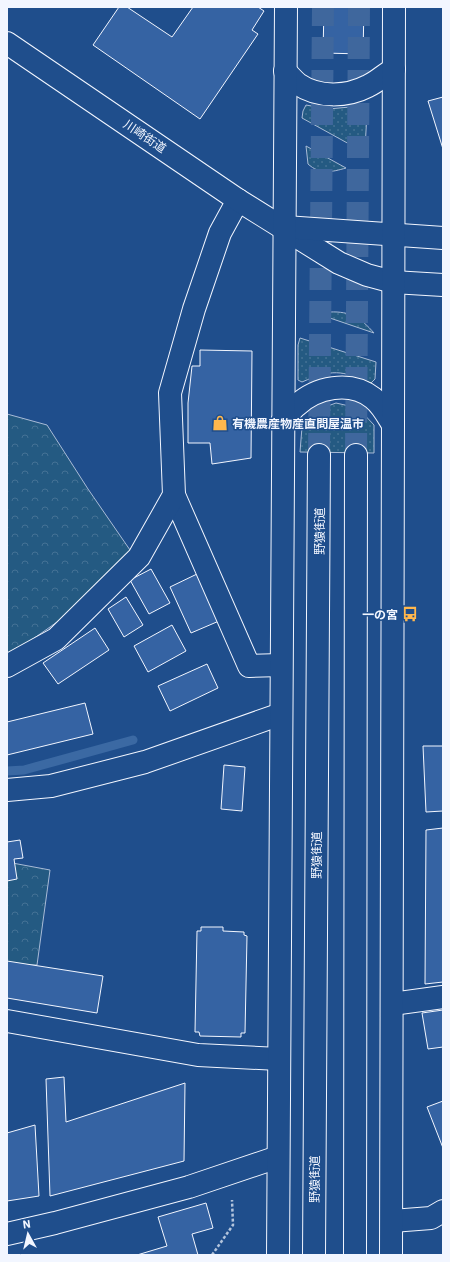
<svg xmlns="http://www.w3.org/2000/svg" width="450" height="1262" font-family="'IBM Plex Sans','Noto Sans JP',sans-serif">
  <defs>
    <pattern id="grass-dots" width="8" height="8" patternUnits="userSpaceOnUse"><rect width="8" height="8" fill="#245a82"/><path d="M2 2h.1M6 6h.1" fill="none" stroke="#447295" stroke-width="1.8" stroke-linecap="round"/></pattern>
    <pattern id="forest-crowns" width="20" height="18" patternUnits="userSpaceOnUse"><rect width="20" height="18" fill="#245a82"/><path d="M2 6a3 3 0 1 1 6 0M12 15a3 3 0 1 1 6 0" fill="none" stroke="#447295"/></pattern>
  </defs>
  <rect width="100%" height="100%" fill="#1f4e8c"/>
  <g fill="url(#grass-dots)" stroke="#a8bbd7">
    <polygon points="306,105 328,109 361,106 367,113 365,149 360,150 302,118 303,111"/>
    <path d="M306,146L346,168C332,172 320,175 308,164Z"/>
    <path d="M330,312C350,311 361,318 374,333L324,316Z"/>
    <path d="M300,338L376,362L375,379L371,383C341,370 332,369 302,382L298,380V345Z"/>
    <polygon points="336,403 358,408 374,425 374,453 300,452 302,427 314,411"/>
  </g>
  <g fill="url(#forest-crowns)" stroke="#a8bbd7">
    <polygon points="7,414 47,425 88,489 130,550 77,608 13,653 7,654"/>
    <polygon points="7,862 50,870 37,965 7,965"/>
  </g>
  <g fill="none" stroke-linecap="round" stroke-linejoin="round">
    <polyline stroke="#3b69a3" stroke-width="9" points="7,771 24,770 133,740"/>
  </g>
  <g fill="#3563a3" stroke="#f2f6ff">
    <polygon points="119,7 127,7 172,37 193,7 258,7 264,11 252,30 258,34 200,119 93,45"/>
    <polygon points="324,7 364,7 363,54 323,53"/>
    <polygon points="443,97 443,149 428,101"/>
    <polygon points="200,350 252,351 251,458 212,464 210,443 188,443 188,403 192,366 200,366"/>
    <polygon points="151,569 170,603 149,614 130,580"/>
    <polygon points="197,574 219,621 191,633 170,587"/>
    <polygon points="126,597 143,625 124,637 108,609"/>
    <polygon points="172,625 186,651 148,672 134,646"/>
    <polygon points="95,628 109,650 58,684 43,663"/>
    <polygon points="207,664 218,688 170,711 158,686"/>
    <polygon points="85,703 93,734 7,755 7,722"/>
    <polygon points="423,746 443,746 443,811 426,812"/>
    <polygon points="224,765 245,767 242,811 221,809"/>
    <polygon points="443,828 443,982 425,984 426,830"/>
    <polygon points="20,840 23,858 14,859 17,879 7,881 7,842"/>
    <polygon points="201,927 223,927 223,931 244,932 244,935 247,936 245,1033 241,1033 241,1037 200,1036 199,1032 195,1032 197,931 201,931"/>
    <polygon points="7,961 103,976 97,1013 7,998"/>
    <polygon points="443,1010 443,1047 428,1049 422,1013"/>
    <polygon points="64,1077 66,1122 185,1083 184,1161 50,1196 46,1079"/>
    <polygon points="443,1101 443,1148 427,1107"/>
    <polygon points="35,1125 39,1196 7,1201 7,1133"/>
    <polygon points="206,1203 213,1228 192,1234 198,1255 137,1255 167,1246 158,1217"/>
  </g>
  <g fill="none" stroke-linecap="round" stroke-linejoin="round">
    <g stroke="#3f679d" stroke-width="22" stroke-dasharray="22 11" stroke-linecap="butt">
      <polyline points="319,455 323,7"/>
      <polyline points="356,455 359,7"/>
    </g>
    <defs>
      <g id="street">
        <polyline points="174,495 249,666 281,665"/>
        <polyline points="7,666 56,639 139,557 174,495 170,393 194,309 220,233 238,200"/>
        <polyline points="7,790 51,786 145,762 281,714"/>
        <polyline points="392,1004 443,997"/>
        <polyline points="7,1021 198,1055 279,1059"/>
        <polyline points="392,1221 431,1218 443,1211"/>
        <polyline points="7,1234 55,1223 189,1187 278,1157"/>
      </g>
      <g id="primary">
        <polyline points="7,43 238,200 339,263 367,275 393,282 443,285"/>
        <path d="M285,71C289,75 294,81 298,84C318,98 347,97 368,86C377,82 385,74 394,69"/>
        <polyline points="285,227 443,238"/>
        <path d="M282,422C287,417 291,410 296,406C316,387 350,380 373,398C382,405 387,415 393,425"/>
        <polyline points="278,1255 286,7"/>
        <polyline points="314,1255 319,455"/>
        <polyline points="355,1255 356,455"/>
        <polyline points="391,1255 394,7"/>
      </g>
    </defs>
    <use href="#street" stroke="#f2f6ff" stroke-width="24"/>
    <use href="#primary" stroke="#f2f6ff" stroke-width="24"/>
    <polyline stroke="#b3c4dc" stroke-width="2.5" stroke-dasharray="3 2" stroke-linecap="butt" points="212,1255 233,1225 232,1200"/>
    <use href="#street" stroke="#1f4e8c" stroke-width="22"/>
    <use href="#primary" stroke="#1f4e8c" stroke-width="22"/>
  </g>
  <defs>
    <symbol id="shop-bare" viewBox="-9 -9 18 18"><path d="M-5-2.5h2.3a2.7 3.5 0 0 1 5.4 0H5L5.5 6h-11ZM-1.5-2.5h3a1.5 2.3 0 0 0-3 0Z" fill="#ffb74d" stroke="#1f4e8c" stroke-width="2.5" paint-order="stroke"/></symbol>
    <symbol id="bus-bare" viewBox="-9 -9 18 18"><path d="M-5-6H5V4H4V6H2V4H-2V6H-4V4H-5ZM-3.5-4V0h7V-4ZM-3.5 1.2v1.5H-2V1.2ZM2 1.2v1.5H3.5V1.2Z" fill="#ffb74d" stroke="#1f4e8c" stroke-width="2.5" paint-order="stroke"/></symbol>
  </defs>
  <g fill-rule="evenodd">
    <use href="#shop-bare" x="209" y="412" width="22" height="22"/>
    <use href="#bus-bare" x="399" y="603" width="22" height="22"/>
  </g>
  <g text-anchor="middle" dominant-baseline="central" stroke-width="3" stroke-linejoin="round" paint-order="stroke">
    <g font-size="12" fill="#f2f6ff" stroke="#1f4e8c">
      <text transform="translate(145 136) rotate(34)">川崎街道</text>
      <text transform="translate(319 531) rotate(-90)">野猿街道</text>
      <text transform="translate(316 855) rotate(-90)">野猿街道</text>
      <text transform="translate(314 1179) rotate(-90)">野猿街道</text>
    </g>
    <g font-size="12" font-weight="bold" fill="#f2f6ff" stroke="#1f4e8c" text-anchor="start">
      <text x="232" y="423">有機農産物産直問屋温市</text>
      <text x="398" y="614" text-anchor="end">一の宮</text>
    </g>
  </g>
  <rect width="450" height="1262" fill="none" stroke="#f2f6ff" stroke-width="16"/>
  <g transform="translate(28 1234) rotate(352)" stroke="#1f4e8c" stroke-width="3" paint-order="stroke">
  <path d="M0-3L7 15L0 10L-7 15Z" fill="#f2f6ff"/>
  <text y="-6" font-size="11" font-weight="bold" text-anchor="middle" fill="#f2f6ff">N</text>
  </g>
</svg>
